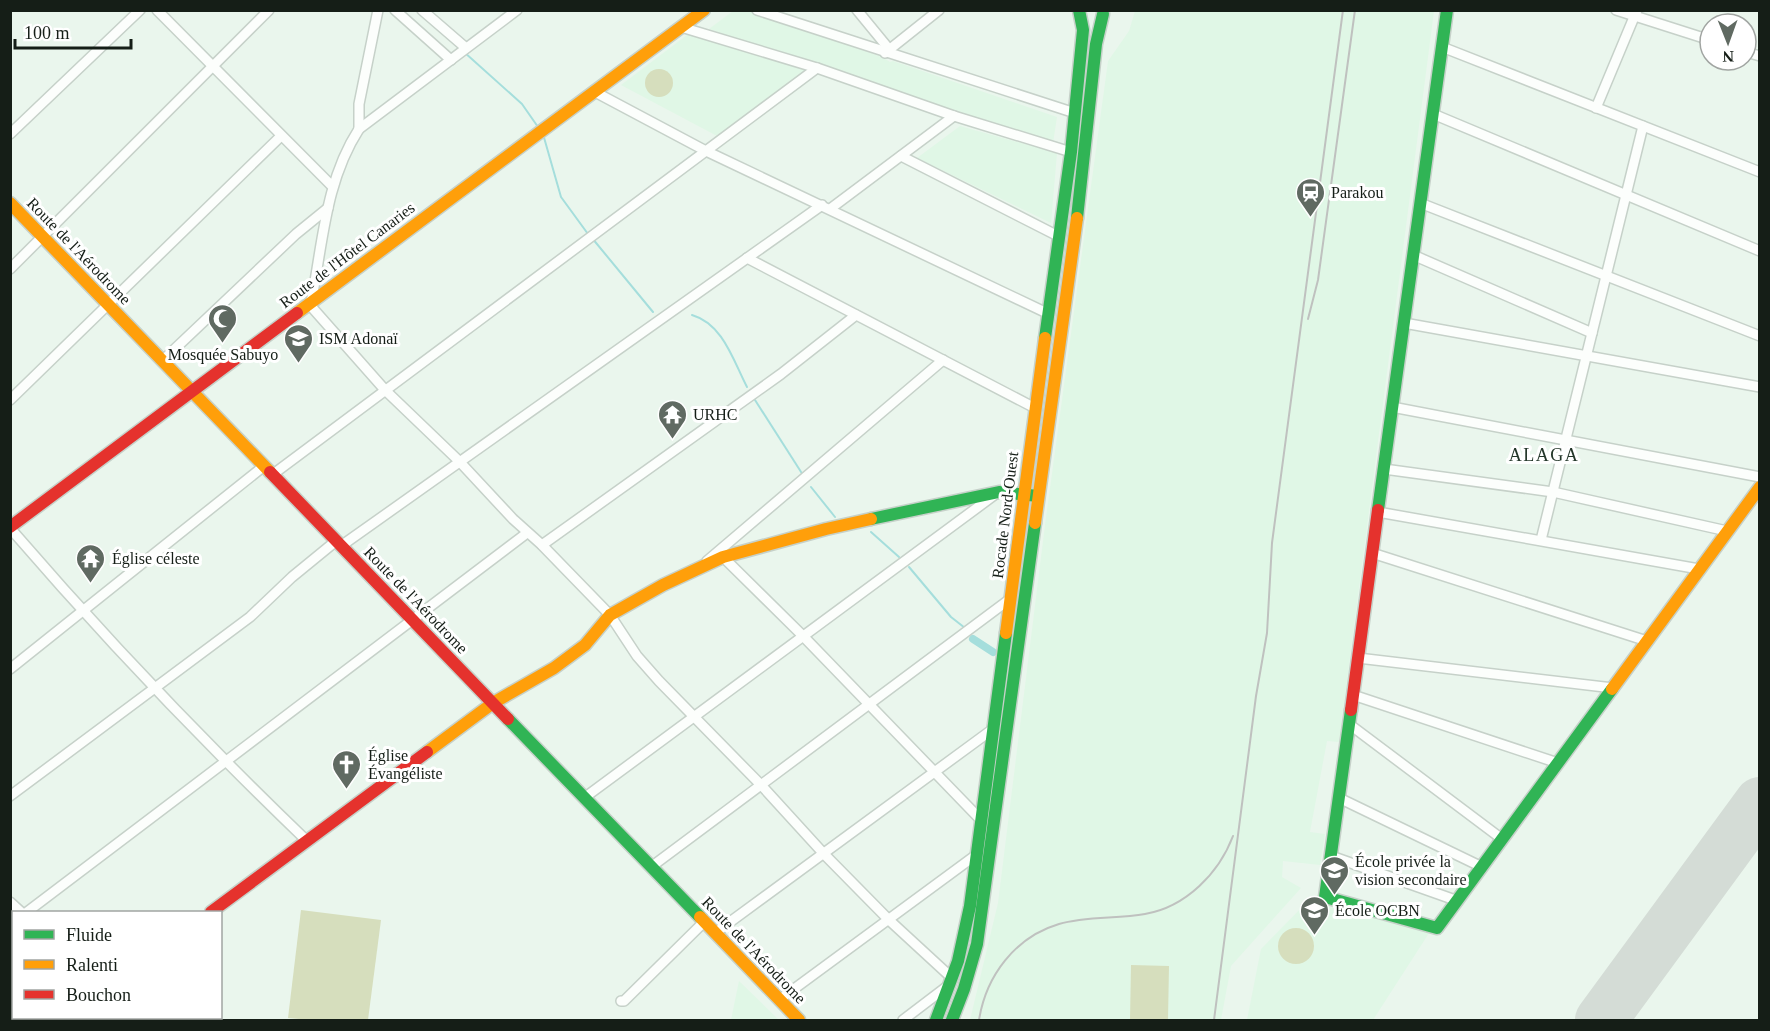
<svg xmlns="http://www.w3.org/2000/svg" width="1770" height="1031" font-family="Georgia,serif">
  <rect width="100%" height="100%" fill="#eaf6ed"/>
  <g fill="#e0f7e6">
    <polygon points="733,11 751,11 882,57 890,62 893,61 1057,117 1053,143 709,29"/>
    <polygon points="1135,11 1434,11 1339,742 1327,741 1310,832 1325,834 1320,865 1283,861 1282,877 1301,888 1231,966 1221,1020 970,1020 998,903 1045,525 1108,61 1129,31"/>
    <polygon points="695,29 809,69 717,136 621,85"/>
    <polygon points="960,126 1057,153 1051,223 917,158"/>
    <polygon points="1309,900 1431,930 1373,1020 1247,1020 1261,949"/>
    <polygon points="739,981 779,1020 731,1020"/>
  </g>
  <g fill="#d6debd">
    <circle cx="659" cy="83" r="14"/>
    <polygon points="301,910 381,920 368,1020 310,1020 288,1018"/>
    <circle cx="1296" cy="946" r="18"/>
    <polygon points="1131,965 1169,966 1168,1020 1130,1020"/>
  </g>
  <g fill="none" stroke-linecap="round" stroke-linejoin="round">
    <g stroke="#a5dedc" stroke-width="2">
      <polyline points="464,52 522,104 538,127"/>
      <polyline points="543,134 561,197 588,234"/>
      <polyline points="592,238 653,312"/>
      <path d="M692,315C723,324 733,360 747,387"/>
      <polyline points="755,400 803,475"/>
      <polyline points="811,487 835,517"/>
      <polyline points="871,532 899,557"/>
      <polyline points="909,567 951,617 965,628"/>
    </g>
    <polyline stroke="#a5dedc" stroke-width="8" points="973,639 993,652"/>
    <polyline stroke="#d4dcd6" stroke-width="52" points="1601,1020 1760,803"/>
    <defs>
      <g id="street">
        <polyline points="157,10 332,186"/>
        <polyline points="395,10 451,60"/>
        <polyline points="422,10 466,48"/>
        <path d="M517,10L359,129C326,180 323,240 312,298L309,304L385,390L459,461L513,519L542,545L610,615L637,656L659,681L762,786L824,854L889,920L952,978"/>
        <polyline points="757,10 1075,113"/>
        <polyline points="857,10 889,49"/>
        <polyline points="1616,10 1710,40"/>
        <polyline points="681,27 817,68 954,116 1071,152"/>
        <polyline points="1442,47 1760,172"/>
        <polyline points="1746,52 1760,56"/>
        <polyline points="885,53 939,10"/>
        <polyline points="595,92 706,151 1049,314"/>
        <polyline points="1596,108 1637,10"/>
        <polyline points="1433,114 1760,251"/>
        <polyline points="359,129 359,104 378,10"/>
        <polyline points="10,134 140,10"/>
        <polyline points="901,156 1060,237"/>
        <polyline points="1420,203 1760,336"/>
        <polyline points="830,209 954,116"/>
        <polyline points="1413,255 1592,333"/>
        <polyline points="747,258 1035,408"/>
        <polyline points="10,269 269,10"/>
        <polyline points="1404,323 1760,387"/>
        <polyline points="162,361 296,234 328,208"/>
        <polyline points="10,400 281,136"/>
        <polyline points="1392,407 1760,477"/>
        <polyline points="1384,469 1553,492 1727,531"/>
        <polyline points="272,475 817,68"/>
        <polyline points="1378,512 1699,569"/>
        <path d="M10,528C104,637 203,741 306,840"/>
        <polyline points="1541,540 1643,126"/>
        <polyline points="542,545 781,374 856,315"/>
        <polyline points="341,546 822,205"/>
        <polyline points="1372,553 1647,641"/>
        <polyline points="723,557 803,636 980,819"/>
        <polyline points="707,561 943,360"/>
        <polyline points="1358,658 1613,688"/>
        <polyline points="10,669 264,466"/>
        <polyline points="1353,695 1558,763"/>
        <polyline points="1349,724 1502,839"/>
        <polyline points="10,796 250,617 292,577 336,541"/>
        <polyline points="584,798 997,493"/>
        <polyline points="1339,798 1482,867"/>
        <polyline points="1331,856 1458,901"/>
        <polyline points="651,867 1010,599"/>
        <polyline points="10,902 21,912"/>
        <polyline points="27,912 527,533"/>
        <polyline points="10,924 14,922"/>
        <polyline points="715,933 993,729"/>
        <polyline points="779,1000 976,855"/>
        <polyline points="621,1001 624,1001 704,922"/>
        <polyline points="903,1020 949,985"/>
      </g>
      <g id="fast">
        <polyline points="1077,218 1096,44 1103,14"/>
        <polyline points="1045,338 1071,152 1083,30 1079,10"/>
        <polyline points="1378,510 1447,10"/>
        <polyline points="871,519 999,492 1038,496"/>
        <polyline points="1351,710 1325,897 1437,928 1612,689"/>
        <polyline points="508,719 700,917"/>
        <polyline points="936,1020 958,961 970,906 1006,633"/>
        <polyline points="952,1020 964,989 977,944 1035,523"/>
      </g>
      <g id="slow">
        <polyline points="10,203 270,472"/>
        <polyline points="297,313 704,10"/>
        <polyline points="1035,523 1077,218"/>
        <polyline points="1006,633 1045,338"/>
        <polyline points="1612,689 1760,487"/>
        <polyline points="427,752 493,703 554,668 585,645 610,615 663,585 723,557 826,529 871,519"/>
        <polyline points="700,917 799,1020"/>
      </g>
      <g id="jam">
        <polyline points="270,472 508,719"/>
        <polyline points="10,527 297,313"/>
        <polyline points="1351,710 1378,510"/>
        <polyline points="211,912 427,752"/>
        <polyline points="69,1020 73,1018"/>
      </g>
    </defs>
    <use href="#street" stroke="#c6d1c9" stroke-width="12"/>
    <use href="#fast" stroke="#c6d1c9" stroke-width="15"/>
    <use href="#slow" stroke="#c6d1c9" stroke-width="15"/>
    <use href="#jam" stroke="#c6d1c9" stroke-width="15"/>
    <use href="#street" stroke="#fcfefc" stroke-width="9"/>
    <use href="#fast" stroke="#30b455" stroke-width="12"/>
    <use href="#slow" stroke="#ff9f0a" stroke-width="12"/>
    <use href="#jam" stroke="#e5322d" stroke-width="12"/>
    <g stroke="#bfc1bf" stroke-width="2">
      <polyline points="1308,319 1318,280 1355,10"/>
      <path d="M979,1020C986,976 1015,937 1059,924C1086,916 1117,919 1145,914C1186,907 1219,873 1233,836"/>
      <polyline points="1214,1020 1256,696 1267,633 1272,543 1343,10"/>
    </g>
  </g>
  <defs>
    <symbol id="station-pin" viewBox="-11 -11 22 30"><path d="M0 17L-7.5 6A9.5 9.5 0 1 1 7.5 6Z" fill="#606a62" stroke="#fff"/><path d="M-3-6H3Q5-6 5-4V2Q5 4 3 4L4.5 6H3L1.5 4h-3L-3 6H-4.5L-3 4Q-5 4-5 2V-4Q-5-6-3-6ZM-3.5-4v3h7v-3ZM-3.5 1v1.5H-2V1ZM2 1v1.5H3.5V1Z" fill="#fff"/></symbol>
    <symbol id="mosque-pin" viewBox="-11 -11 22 30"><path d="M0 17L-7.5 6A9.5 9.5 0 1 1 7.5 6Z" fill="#606a62" stroke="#fff"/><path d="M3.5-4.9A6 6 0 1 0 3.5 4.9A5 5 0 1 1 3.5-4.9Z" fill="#fff"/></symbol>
    <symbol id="school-pin" viewBox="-11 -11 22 30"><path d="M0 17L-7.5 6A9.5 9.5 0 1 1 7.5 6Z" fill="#606a62" stroke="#fff"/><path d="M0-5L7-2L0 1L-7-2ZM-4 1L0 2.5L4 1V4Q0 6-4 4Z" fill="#fff"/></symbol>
    <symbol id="temple-pin" viewBox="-11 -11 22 30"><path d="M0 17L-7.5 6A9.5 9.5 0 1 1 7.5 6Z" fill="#606a62" stroke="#fff"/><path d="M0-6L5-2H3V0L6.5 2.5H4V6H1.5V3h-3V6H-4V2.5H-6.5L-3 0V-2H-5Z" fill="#fff"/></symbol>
    <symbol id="church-pin" viewBox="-11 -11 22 30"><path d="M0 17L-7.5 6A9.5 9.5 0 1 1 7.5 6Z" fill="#606a62" stroke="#fff"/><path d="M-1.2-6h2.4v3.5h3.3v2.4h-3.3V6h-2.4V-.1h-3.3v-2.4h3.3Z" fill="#fff"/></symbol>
  </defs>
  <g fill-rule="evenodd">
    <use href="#station-pin" x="1294" y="176" width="33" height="45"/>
    <use href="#mosque-pin" x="206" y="302" width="33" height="45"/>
    <use href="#school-pin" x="282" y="322" width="33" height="45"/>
    <use href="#temple-pin" x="656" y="398" width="33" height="45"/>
    <use href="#temple-pin" x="74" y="542" width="33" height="45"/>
    <use href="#church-pin" x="330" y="748" width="33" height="45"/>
    <use href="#school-pin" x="1318" y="854" width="33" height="45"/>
    <use href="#school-pin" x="1298" y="894" width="33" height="45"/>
  </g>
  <g text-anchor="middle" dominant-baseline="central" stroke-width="6" stroke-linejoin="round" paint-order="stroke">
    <g font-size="16" fill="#151e17" stroke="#fff" text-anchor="start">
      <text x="1331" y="192">Parakou</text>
      <text x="319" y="338">ISM Adonaï</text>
      <text x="223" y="354" text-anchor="middle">Mosquée Sabuyo</text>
      <text x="693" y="414">URHC</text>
      <text x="112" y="558">Église céleste</text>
      <text x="368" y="755">Église<tspan x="368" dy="18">Évangéliste</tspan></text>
      <text x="1355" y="861">École privée la<tspan x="1355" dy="18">vision secondaire</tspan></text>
      <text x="1335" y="910">École OCBN</text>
    </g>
    <g font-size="16" fill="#151e17" stroke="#fff">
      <text transform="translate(79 251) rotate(46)">Route de l'Aérodrome</text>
      <text transform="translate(347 255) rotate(-37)">Route de l'Hôtel Canaries</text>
      <text transform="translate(1005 515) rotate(-83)">Rocade Nord-Ouest</text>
      <text transform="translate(416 600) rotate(46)">Route de l'Aérodrome</text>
      <text transform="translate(754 950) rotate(46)">Route de l'Aérodrome</text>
    </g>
    <g font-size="18" letter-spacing="1.5" fill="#233629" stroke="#fff">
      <text x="1544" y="455">ALAGA</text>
    </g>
  </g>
  <rect width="1770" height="1031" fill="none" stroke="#151e17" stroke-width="24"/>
  <rect x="12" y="911" width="210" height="108" fill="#ffffff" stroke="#a1a5a2" stroke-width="1.5"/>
  <rect x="24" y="930" width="30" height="9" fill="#30b455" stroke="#a1a5a2" stroke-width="1.5"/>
  <text x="66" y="941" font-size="18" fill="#151e17">Fluide</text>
  <rect x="24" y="960" width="30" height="9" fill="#ff9f0a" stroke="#a1a5a2" stroke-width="1.5"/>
  <text x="66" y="971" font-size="18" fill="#151e17">Ralenti</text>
  <rect x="24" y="990" width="30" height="9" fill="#e5322d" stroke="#a1a5a2" stroke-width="1.5"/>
  <text x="66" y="1001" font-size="18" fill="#151e17">Bouchon</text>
  <g transform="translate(1728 42) rotate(179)"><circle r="28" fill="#ffffff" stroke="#a1a5a2" stroke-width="1.5"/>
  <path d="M0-4.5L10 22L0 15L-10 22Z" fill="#606a62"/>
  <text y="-9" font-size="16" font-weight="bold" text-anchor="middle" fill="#151e17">N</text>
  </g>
  <path d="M15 39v9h116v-9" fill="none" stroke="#151e17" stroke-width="3"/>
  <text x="24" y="39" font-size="18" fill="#151e17" stroke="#ffffff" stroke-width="4.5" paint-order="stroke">100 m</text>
</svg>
